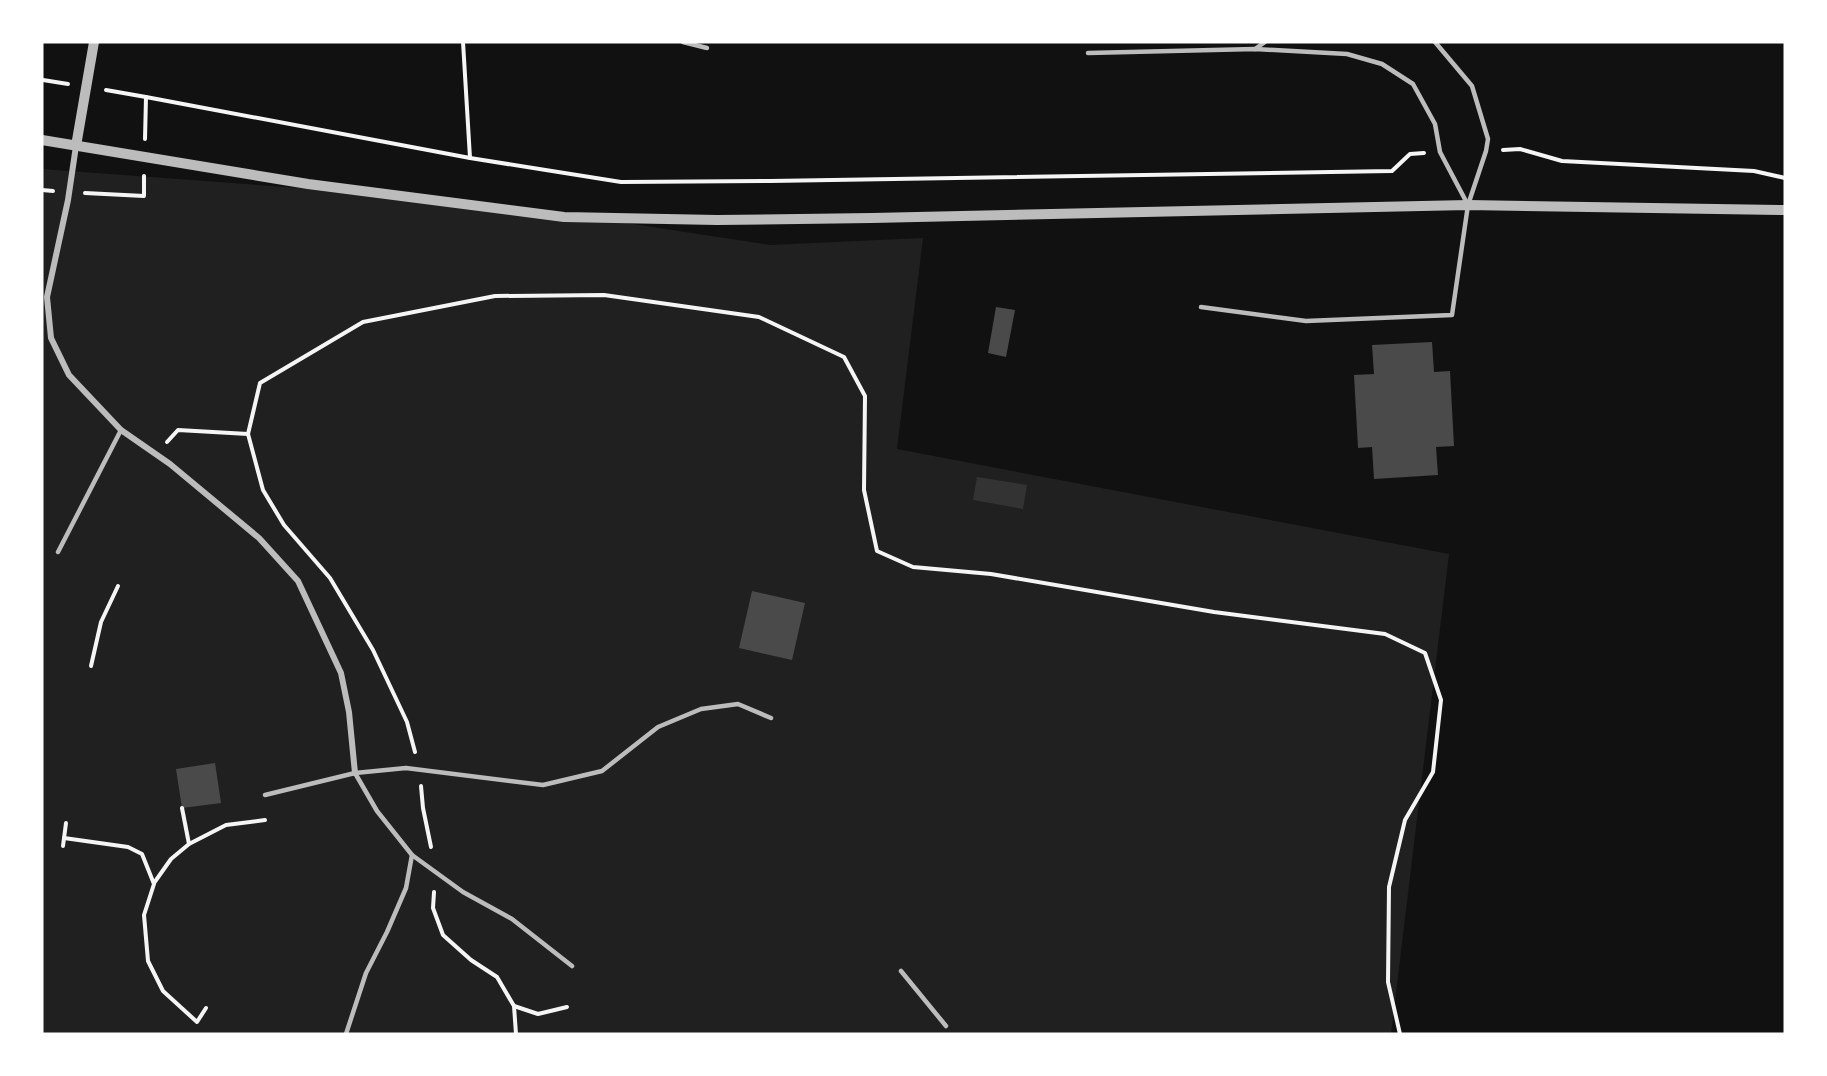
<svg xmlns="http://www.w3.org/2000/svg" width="1827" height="1076" font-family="'Fira Sans Condensed',sans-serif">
  <rect width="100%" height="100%" fill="#111"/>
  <polygon fill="#202020" points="42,169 489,202 770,245 923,238 897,449 1449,554 1391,1034 42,1034"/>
  <polygon fill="#333" points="977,477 1027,485 1023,509 973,500"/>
  <g fill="#4a4a4a">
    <polygon points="996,307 1015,310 1006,357 988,353"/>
    <polygon points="1432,342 1434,372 1450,371 1454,446 1436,447 1438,475 1374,479 1372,447 1358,448 1354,375 1374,374 1372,345"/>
    <polygon points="752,591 805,603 792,660 739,648"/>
    <polygon points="215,763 221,803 182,808 176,769"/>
  </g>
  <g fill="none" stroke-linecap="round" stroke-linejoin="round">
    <g stroke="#f5f5f5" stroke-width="4">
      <polyline points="463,42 470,158"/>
      <polyline points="43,80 68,84"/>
      <polyline points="106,90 146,97 145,139"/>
      <polyline points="146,97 470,158 621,182 770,181 1392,171 1410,154 1424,153"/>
      <polyline points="1503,150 1520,149 1562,161 1754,171 1785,178"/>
      <polyline points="42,190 53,191"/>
      <polyline points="85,193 144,196 144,176"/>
      <polyline points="167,442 178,430 248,434"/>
      <polyline points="91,666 101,622 118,586"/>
      <polyline points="415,752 407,722 373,650 330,578 284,525 263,490 248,434 260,383 363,322 495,296 604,295 759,317 844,357 865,396 864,490 877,551 913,567 991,574 1214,612 1385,634 1425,653 1441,700 1433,772 1405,820 1389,887 1388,982 1400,1034"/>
      <polyline points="421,786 423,808 431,847"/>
      <polyline points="182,808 189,844"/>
      <polyline points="64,838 128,847 142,854 154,884 144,915 148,961 163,991 197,1022 206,1008"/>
      <polyline points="63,846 66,823"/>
      <polyline points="154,883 171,859 189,844 226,825 265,820"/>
      <polyline points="434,892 433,908 443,935 471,960 497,977 514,1006 516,1034"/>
      <polyline points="514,1006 538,1014 567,1007"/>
    </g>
    <g stroke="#bcbcbc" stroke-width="4.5">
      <polyline points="683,42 707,48"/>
      <polyline points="1255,49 1265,42"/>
      <polyline points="1088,53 1255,49 1347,54 1382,64 1413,84 1435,124 1440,152 1468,205"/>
      <polyline points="1201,307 1306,321 1452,315 1468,205 1486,151 1488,139 1472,86 1435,42"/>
      <polyline points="58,552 121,430"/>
      <polyline points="265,795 355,773 406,768 543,785 602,771 658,727 701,709 738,704 771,718"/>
      <polyline points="412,855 463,892 512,919 572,966"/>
      <polyline points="901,971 946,1026"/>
      <polyline points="346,1034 366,973 387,932 406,888 412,855 377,811 355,773"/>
    </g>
    <polyline stroke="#bcbcbc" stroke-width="6" points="76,146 68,200 47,297 51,338 69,375 121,430 170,464 259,538 298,581 341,673 349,712 355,773"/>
    <g stroke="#bcbcbc" stroke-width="10">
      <polyline points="42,140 308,184 564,217 717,220 872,218 1468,205 1785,210"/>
      <polyline points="76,146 94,42"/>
    </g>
  </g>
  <rect width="1827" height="1076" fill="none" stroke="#ffffff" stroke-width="87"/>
</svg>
